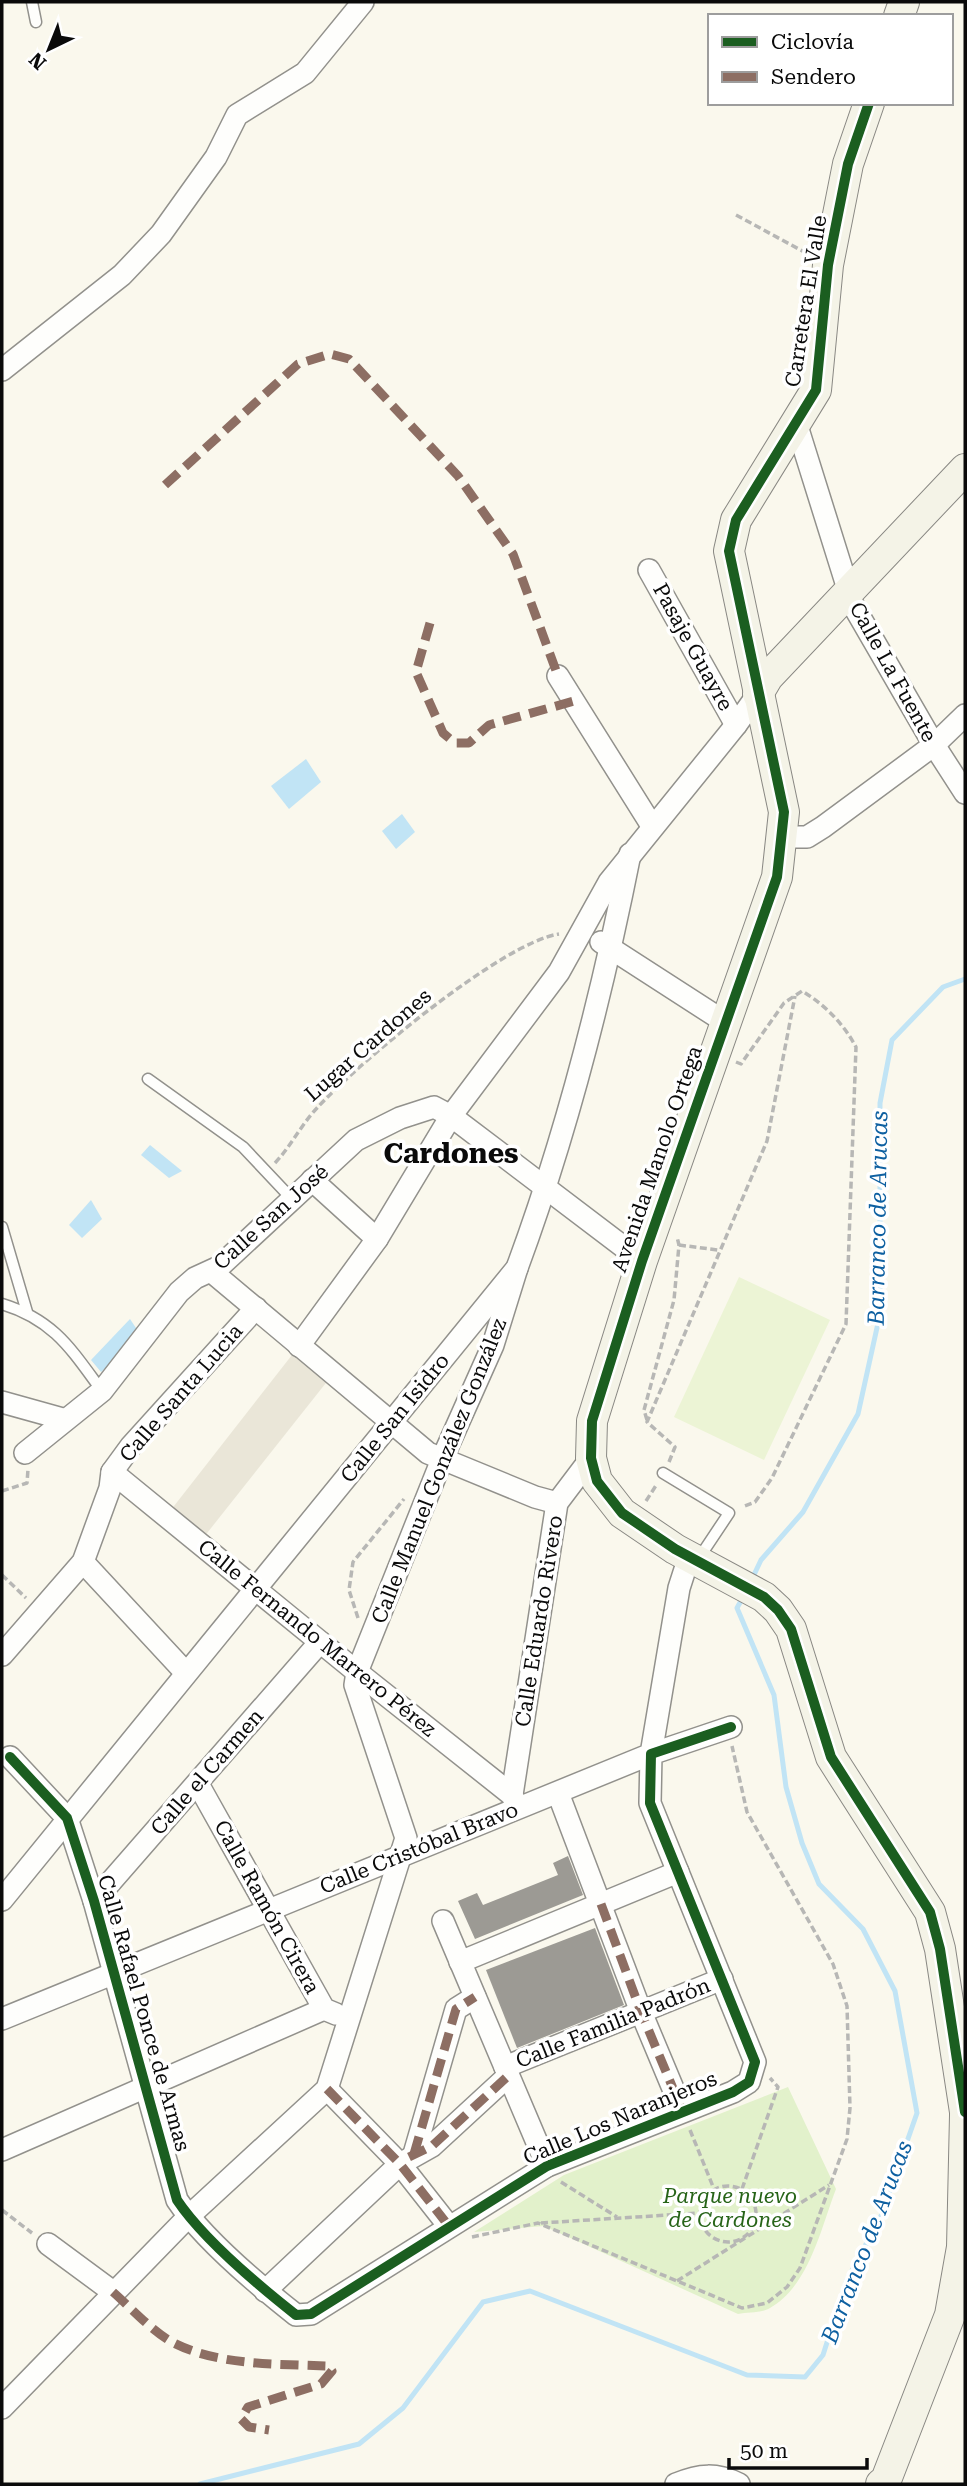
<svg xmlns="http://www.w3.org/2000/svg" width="967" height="2486" font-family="'Roboto Serif',serif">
  <rect width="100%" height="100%" fill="#faf8ed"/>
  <path fill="#e2f1cb" d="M788,2087L836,2189C821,2228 809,2286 770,2308C762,2313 748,2312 738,2314L544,2226L474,2232L564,2175Z"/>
  <polygon fill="#ecf4d5" points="739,1277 830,1320 764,1460 674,1417"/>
  <polygon fill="#eae6d8" points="299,1346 333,1374 200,1542 167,1515"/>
  <g fill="#c1e4f5">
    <polygon points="306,759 321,782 289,809 271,786"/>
    <polygon points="402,814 415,832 396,849 382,831"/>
    <polygon points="150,1145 182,1171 169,1178 141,1155"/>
    <polygon points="91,1200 102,1219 82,1238 69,1225"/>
    <polygon points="130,1319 138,1331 119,1357 101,1372 91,1360"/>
  </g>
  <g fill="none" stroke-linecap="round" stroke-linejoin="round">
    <g stroke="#c1e4f5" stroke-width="5">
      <polyline points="752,1579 761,1560 803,1512 858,1414 880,1314 880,1103 892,1040 943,987 965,979"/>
      <polyline points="200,2484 359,2444 403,2408 483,2302 530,2291 747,2375 805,2377 823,2355 847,2280 881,2216 917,2113 895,1991 863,1929 819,1884 802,1843 786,1787 774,1695 737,1608 743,1597"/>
    </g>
  </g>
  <g fill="#9c9a94">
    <polygon points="568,1856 583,1895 475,1939 458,1901 477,1893 483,1905 558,1875 553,1863"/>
    <polygon points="595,1928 624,2005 517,2048 486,1970"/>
  </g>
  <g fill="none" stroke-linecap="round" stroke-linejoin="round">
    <defs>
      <g id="lane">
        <polyline points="32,2 36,22"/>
        <polyline points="148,1079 243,1147 292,1199"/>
        <polyline points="2,1227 27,1312"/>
        <path d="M2,1304C54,1320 71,1349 102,1391"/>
        <polyline points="663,1473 729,1513 699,1558"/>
      </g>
      <g id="street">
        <polyline points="2,370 122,275 161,234 216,157 237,115 305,73 363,2"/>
        <polyline points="797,426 853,605 934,745 965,793"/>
        <polyline points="649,570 736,725"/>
        <polyline points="558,676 652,826"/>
        <polyline points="783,837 807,837 823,827 934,745 965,715"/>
        <polyline points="601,942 725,1022"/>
        <polyline points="312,1180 377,1239"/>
        <polyline points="212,1272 428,1453 535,1497 557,1503"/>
        <polyline points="299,1346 377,1239 451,1116 559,972 609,882 736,725 758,694"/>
        <polyline points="2,1402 63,1419"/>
        <polyline points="25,1453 102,1391 179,1292 195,1278 219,1267 356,1140 400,1118 434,1107 451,1116 642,1261"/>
        <polyline points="112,1472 357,1672 512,1795 517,1807"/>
        <polyline points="83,1562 186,1673"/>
        <polyline points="2,1655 83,1562 110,1488 112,1472 131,1446 256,1308"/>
        <path d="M10,1757L67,1818L94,1901L177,2200C203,2239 258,2285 296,2315L311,2314L547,2166L733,2092L749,2082L755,2062L650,1803L651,1754L731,1727"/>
        <polyline points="198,1784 324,2009 336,2014"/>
        <polyline points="558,1793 641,2012 682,2110"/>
        <polyline points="512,1795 557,1503 591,1458"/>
        <path d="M2,1900L517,1268C567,1133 602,995 630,854"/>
        <polyline points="94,1901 320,1642"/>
        <polyline points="443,1921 547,2166"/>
        <polyline points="460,1962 678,1872"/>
        <polyline points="2,2019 651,1754 679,1588 689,1557"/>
        <polyline points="505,2067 722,1979"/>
        <polyline points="327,2089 400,2164 448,2225"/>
        <polyline points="2,2150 324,2009"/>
        <polyline points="414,2154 456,2009 475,1997"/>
        <polyline points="48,2244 113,2292"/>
        <polyline points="265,2291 400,2164 432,2146 508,2076"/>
        <polyline points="2,2408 188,2217 327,2089 406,1838 355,1685 357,1672 443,1457 493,1345 517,1268"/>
        <path d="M676,2484C700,2474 716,2473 739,2484"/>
      </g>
      <g id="secondary">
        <polyline points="899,16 904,2"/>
        <polyline points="869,103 848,164 828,265 816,390 736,520 729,551 784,812 777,877 642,1261 592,1421 591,1458 597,1481 622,1513 675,1549 764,1597 778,1610 791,1629 831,1757 930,1912 940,1949 965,2112"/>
        <polyline points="758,694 768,677 965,469"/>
        <polyline points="881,2484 886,2480 950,2315 962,2247 965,2115"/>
      </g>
    </defs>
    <use href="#lane" stroke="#92918c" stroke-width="13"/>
    <use href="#street" stroke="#92918c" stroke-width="24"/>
    <use href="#secondary" stroke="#898883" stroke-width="32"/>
    <g stroke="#b7b7b5" stroke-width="3.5" stroke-dasharray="7 3.5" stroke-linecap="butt">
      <polyline points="736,215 808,254"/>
      <path d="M736,1062L741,1064L784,1003L802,991C825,1005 843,1023 856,1047L846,1324L772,1478L755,1502L742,1507"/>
      <path d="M275,1163C291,1146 301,1125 317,1108C357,1064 503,942 559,934"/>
      <polyline points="679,1245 718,1250"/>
      <polyline points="647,1420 644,1410 674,1300 679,1245 677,1237"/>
      <polyline points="669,1462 675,1447 647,1422 767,1141 795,996"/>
      <polyline points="2,1491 27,1483 28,1469"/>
      <polyline points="646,1501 657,1484"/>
      <polyline points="2,1575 26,1598"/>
      <polyline points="358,1618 349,1590 353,1562 404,1499"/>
      <polyline points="690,2130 714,2189"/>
      <polyline points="561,2182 617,2217"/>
      <circle cx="728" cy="2214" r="28"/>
      <polyline points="742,2189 778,2087 770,2078"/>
      <polyline points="2,2210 32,2233"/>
      <polyline points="541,2223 700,2213"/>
      <polyline points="472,2237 538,2223 742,2308 767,2303 787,2287 800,2268 847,2139 850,2108 847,2006 833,1964 747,1812 732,1746"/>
      <polyline points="677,2281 829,2185"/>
    </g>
    <use href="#lane" stroke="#fefefc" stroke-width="10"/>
    <use href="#street" stroke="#fefefc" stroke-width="21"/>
    <use href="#secondary" stroke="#f4f3e7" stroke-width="30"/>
    <g stroke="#8d6e63" stroke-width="9" stroke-dasharray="18 9" stroke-linecap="butt">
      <polyline points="165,485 298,364 330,354 349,359 458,476 513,554 558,676"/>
      <polyline points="430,623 416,672 443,733 455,743 469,743 489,725 574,701"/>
      <polyline points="601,1904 641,2012 682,2110"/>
      <polyline points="327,2089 400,2164 448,2225"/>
      <polyline points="414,2154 456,2009 475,1997"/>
      <polyline points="409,2157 432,2146 508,2076"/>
      <path d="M113,2292C131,2308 150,2329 170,2341C216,2366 277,2364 328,2366L332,2371L321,2384L248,2407L241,2419L249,2427L269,2430"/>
    </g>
    <defs>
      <g id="cycleway">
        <polyline points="869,103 848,164 828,265 816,390 736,520 729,551 784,812 777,877 642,1261 592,1421 591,1458 597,1481 622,1513 675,1549 764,1597 778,1610 791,1629 831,1757 930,1912 940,1949 965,2112"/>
        <path d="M10,1757L67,1818L94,1901L177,2200C203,2239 258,2285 296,2315L311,2314L547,2166L733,2092L749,2082L755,2062L650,1803L651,1754L731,1727"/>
      </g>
    </defs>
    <use href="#cycleway" stroke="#fff" stroke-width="15"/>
    <use href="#cycleway" stroke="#1b5e20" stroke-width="10"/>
  </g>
  <g text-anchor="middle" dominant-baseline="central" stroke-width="7" stroke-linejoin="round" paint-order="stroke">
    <g font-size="21" fill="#0a0a0a" stroke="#fff">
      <text transform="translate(806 301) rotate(-81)">Carretera El Valle</text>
      <text transform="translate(693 647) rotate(61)">Pasaje Guayre</text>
      <text transform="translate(893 672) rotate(61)">Calle La Fuente</text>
      <text transform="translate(368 1045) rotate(-41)">Lugar Cardones</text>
      <text transform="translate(657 1159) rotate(-71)">Avenida Manolo Ortega</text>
      <text transform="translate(271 1217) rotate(-42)">Calle San José</text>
      <text transform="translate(181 1393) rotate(-49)">Calle Santa Lucia</text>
      <text transform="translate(395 1418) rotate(-51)">Calle San Isidro</text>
      <text transform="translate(439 1471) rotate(-68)">Calle Manuel González González</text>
      <text transform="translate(539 1621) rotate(-81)">Calle Eduardo Rivero</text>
      <text transform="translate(317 1638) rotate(39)">Calle Fernando Marrero Pérez</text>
      <text transform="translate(207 1772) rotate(-49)">Calle el Carmen</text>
      <text transform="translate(419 1848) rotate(-22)">Calle Cristóbal Bravo</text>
      <text transform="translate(267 1907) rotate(61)">Calle Ramón Cirera</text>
      <text transform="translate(144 2013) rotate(74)">Calle Rafael Ponce de Armas</text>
      <text transform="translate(613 2023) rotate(-22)">Calle Familia Padrón</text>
      <text transform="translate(620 2118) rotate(-23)">Calle Los Naranjeros</text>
    </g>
    <g font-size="21" font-style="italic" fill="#276418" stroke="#fff">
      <text x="730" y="2196">Parque nuevo<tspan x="730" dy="24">de Cardones</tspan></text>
    </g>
    <g font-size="23" font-style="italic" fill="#0e60a1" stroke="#fff">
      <text transform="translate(878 1218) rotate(-89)">Barranco de Arucas</text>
      <text transform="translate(867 2242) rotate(-69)">Barranco de Arucas</text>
    </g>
    <g font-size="28" font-weight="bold" fill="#0a0a0a" stroke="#fff">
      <text x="451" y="1153">Cardones</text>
    </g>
  </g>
  <rect width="967" height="2486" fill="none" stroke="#0a0a0a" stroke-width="7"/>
  <rect x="708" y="14" width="245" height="91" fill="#ffffff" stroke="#9d9d9d" stroke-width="2"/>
  <rect x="722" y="37" width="35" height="10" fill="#1b5e20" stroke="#9d9d9d" stroke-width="2"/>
  <text x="771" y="49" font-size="21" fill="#0a0a0a">Ciclovía</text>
  <rect x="722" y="72" width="35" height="10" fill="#8d6e63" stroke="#9d9d9d" stroke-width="2"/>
  <text x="771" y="84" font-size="21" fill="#0a0a0a">Sendero</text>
  <g transform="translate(49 49) rotate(223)" stroke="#ffffff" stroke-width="5" paint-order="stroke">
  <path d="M0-5L12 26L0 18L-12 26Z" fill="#0a0a0a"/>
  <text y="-10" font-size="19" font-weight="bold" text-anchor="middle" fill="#0a0a0a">N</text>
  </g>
  <path d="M729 2458v10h138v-10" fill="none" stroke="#0a0a0a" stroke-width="3.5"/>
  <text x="740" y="2458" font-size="21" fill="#0a0a0a" stroke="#ffffff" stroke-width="5" paint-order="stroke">50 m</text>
</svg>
